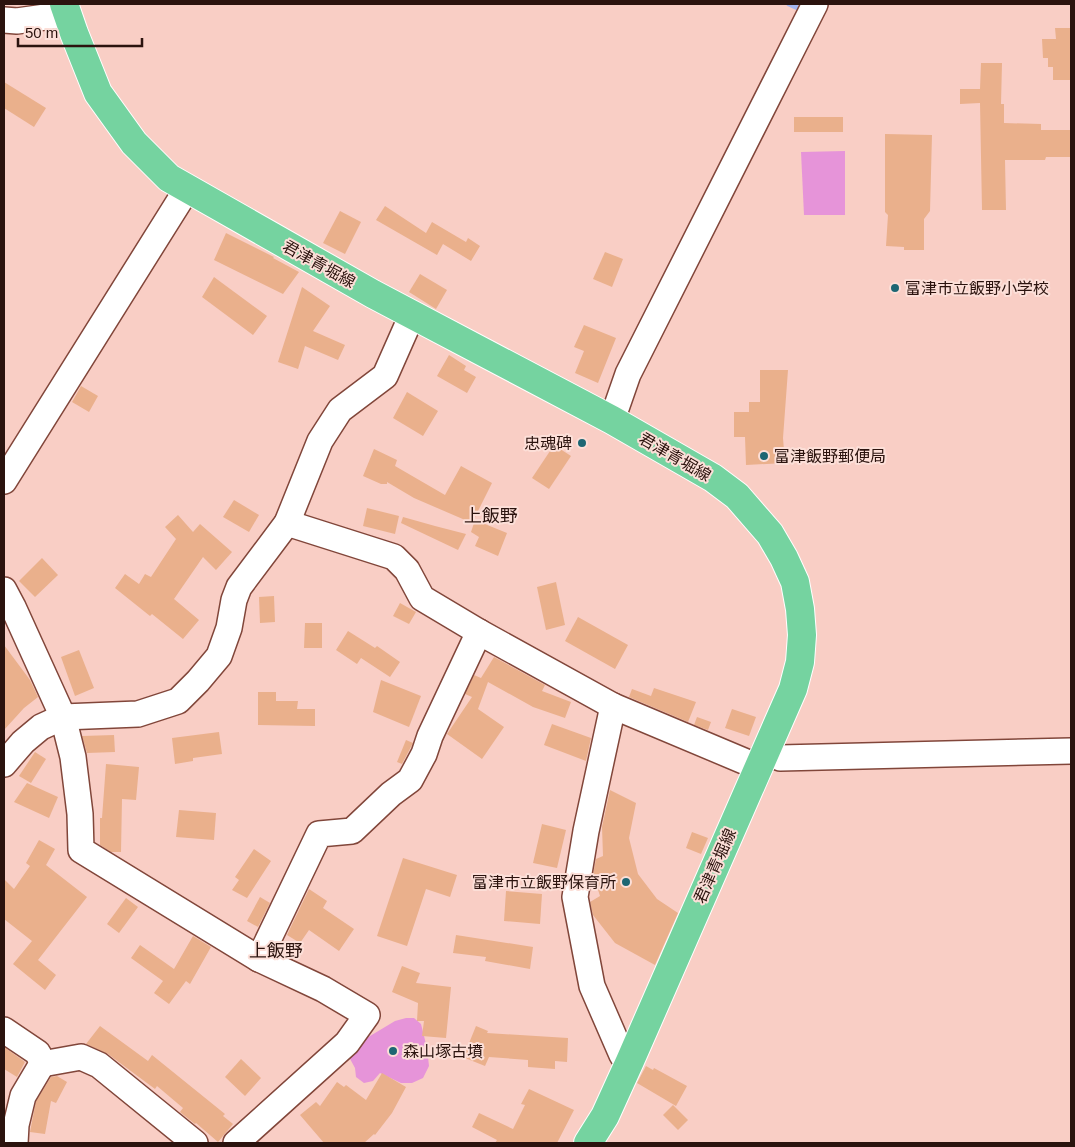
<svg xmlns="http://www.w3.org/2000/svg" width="1075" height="1147" font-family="Helvetica,'Noto Sans JP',sans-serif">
  <rect width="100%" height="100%" fill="#f9cec5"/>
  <g fill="#e694d9">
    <polygon points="845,151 845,215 804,215 801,152"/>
    <polygon points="406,1018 414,1018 421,1024 427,1048 429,1066 423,1078 412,1083 401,1083 380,1073 373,1081 364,1083 356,1077 355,1068 349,1057 355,1045 395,1021"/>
  </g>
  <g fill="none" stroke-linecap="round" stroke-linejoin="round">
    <polyline stroke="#a4b5ef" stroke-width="5" points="789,4 800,9"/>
  </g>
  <g fill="#eab08c">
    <polygon points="1055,28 1071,28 1071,80 1053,80 1053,67 1048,67 1048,58 1043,58 1042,39 1056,39"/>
    <polygon points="981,63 1002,63 1001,104 1004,104 1004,123 1041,124 1041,130 1071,130 1071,157 1046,157 1045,160 1005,160 1006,210 982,210 980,103 960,104 960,89 980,89"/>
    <polygon points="4,82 46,108 34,127 4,108"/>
    <rect x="794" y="117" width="49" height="15"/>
    <polygon points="885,134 932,135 930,211 924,219 924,250 904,250 904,247 886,246 888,215 885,212"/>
    <polygon points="385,206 426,233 432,222 466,242 468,238 480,246 471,261 443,244 437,255 376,220"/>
    <polygon points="340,211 361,222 345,254 323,243"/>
    <polygon points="226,233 274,257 273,258 299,272 283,294 214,260"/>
    <polygon points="605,252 623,259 612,287 593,279"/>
    <polygon points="420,274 447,290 436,309 409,292"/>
    <polygon points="214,277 267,316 253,335 202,297"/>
    <polygon points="302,287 330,306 313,331 345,345 338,360 305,346 298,369 278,362"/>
    <polygon points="584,325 616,338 598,383 575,373 584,351 574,347"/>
    <polygon points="449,355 466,366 464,370 476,377 467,393 437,376"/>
    <polygon points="760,370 788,370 783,438 785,463 746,465 745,437 734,437 734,412 749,412 749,402 760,402"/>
    <polygon points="81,386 98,396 89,412 72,402"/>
    <polygon points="407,392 438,411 423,436 393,418"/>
    <polygon points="554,445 571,456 549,489 532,478"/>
    <polygon points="374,449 397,460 395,466 445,495 461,466 492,483 472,523 414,498 387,482 387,484 381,484 363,476"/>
    <polygon points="234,500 259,515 249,532 223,517"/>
    <polygon points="367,508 399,516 395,534 363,526"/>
    <polygon points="178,515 193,532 200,524 232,552 216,570 203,557 174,599 199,620 183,639 152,614 150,616 115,588 125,574 139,584 145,574 151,577 176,539 165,527"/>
    <polygon points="403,517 435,526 466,534 458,550 401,523"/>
    <polygon points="475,520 507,533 498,556 475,546 479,537 471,532"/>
    <polygon points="42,558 58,575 35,597 19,581"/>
    <polygon points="556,582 565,625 546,630 537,587"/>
    <polygon points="274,596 275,622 260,623 259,597"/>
    <polygon points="400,603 416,612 409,624 393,616"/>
    <polygon points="578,617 628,645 615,669 565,641"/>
    <polygon points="305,623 322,623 322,648 304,648"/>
    <polygon points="348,631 375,648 377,646 400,662 390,677 361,658 357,664 336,650"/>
    <polygon points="4,645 30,680 38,697 24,708 4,730"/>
    <polygon points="79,650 94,688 75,696 61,657"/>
    <polygon points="494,657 545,685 542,691 571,702 565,718 533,707 488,682 478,709 504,727 482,759 447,734 472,697 465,694 474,675 481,678"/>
    <polygon points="381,680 421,696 409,727 373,712"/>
    <polygon points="654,688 696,702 688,722 629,697 632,689 651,696"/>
    <polygon points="258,692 276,692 276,701 298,701 297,709 315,709 315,726 258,725"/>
    <polygon points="732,709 756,717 749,736 725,728"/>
    <polygon points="697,717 711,722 708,730 694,725"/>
    <polygon points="552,724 591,738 586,761 544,745"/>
    <polygon points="219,732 222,754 193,758 193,761 175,764 172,738"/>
    <polygon points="114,735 115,752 87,753 82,736"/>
    <polygon points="406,740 413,743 402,764 397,762"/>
    <polygon points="35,752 46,759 31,783 19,776"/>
    <polygon points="106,764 139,767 136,800 122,799 121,852 111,852 100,845 100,818 102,818"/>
    <polygon points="27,783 58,797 49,818 14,802"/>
    <polygon points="610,790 636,803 629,838 638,874 657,899 678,913 655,965 615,943 593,915 590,902 600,896 593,874 596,859 603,856 602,827"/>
    <polygon points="179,810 216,813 214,840 176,837"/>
    <polygon points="542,824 566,830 557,868 533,863"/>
    <polygon points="692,832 708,838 701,854 686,848"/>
    <polygon points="39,840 55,849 46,865 87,897 38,960 56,975 45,990 13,964 32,941 4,919 4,879 14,889 30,866 26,863"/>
    <polygon points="254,849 271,861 247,898 232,890 239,880 235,877"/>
    <polygon points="403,858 457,875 450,897 426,889 407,946 377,936"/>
    <polygon points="309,889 327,901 323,908 354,929 339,951 309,930 300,943 287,935"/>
    <polygon points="506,891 542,894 540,924 504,921"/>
    <polygon points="260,897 270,903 258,927 247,921"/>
    <polygon points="126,898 138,907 119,933 107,924"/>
    <polygon points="456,935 533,947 530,969 485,961 486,957 453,953"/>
    <polygon points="193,936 211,947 190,984 186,981 169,1004 154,993 163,981 131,958 140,945 174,969"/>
    <polygon points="402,966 420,973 416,983 451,987 446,1038 422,1036 424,1021 417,1021 418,1003 392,992"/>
    <polygon points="100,1026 148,1061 152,1055 225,1114 223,1116 233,1124 218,1142 196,1123 195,1124 180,1112 183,1108 157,1086 155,1089 108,1054 86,1044"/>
    <polygon points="476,1026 488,1031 487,1033 568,1038 567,1062 555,1061 555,1069 528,1067 528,1060 489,1057 485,1066 465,1058 465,1053"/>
    <polygon points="4,1047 25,1062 17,1077 4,1069"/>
    <polygon points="241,1059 261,1078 245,1096 225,1077"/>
    <polygon points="646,1066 653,1070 654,1068 687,1086 676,1106 637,1083"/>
    <polygon points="382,1073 406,1087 392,1113 375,1135 374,1134 364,1143 324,1143 300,1115 316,1102 320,1106 337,1082 344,1087 346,1085 366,1100"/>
    <polygon points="57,1076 67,1082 56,1103 51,1101 45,1134 30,1132 36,1101 51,1077"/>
    <polygon points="529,1089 574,1110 557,1143 495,1143 497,1140 472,1127 479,1113 513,1129 525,1105 521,1104"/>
    <polygon points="673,1105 688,1120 678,1130 663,1115"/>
  </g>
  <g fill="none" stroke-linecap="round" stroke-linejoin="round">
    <defs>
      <g id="minor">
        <polyline points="4,20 17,21 67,14"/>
        <polyline points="612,420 628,374 815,4"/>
        <polyline points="4,481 187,189"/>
        <polyline points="287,523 394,557 407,570 422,598 479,632 613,706 758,767"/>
        <polyline points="4,590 13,607 63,717 73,757 80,814 81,850 259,959 323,989 367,1015 347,1043 236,1143"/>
        <polyline points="613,706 586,831 575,897 592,986 622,1055 630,1061"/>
        <polyline points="765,752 780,758 1071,751"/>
        <polyline points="4,764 23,742 41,727 63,717 138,714 178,701 198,681 219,656 229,628 234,600 239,587 287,523 320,441 340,410 385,376 412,315"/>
        <polyline points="259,959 319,834 352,831 391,794 410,780 424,754 430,736 479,632"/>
        <polyline points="4,1030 38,1053 42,1064 23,1096 16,1125 15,1143"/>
        <polyline points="42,1064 81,1057 99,1065 195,1143"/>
      </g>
      <polyline id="major" points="64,4 74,33 98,93 134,143 169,178 373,294 612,420 713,478 737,496 770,534 784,558 795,582 800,609 802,635 800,662 793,689 630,1061 605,1116 588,1143"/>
    </defs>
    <use href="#minor" stroke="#81463a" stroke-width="28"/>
    <use href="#major" stroke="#fff" stroke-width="30"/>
    <use href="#minor" stroke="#fff" stroke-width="25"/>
    <use href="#major" stroke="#75d3a0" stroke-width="28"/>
  </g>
  <g fill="#1d6673" stroke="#fcdfd8" stroke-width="2">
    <circle cx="895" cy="288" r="5"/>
    <circle cx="582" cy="443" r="5"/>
    <circle cx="764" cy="456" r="5"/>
    <circle cx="626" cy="882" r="5"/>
    <circle cx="393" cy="1051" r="5"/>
  </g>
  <g text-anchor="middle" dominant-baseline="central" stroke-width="4" stroke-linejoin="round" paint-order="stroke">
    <g font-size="16" fill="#2b130e" stroke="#fcdfd8">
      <text transform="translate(319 264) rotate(29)">君津青堀線</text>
      <text transform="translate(675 457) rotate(30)">君津青堀線</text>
      <text transform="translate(715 866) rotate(-66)">君津青堀線</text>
    </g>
    <g font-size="16" fill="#2b130e" stroke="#fcdfd8" text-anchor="start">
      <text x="905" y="288">富津市立飯野小学校</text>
      <text x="572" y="443" text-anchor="end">忠魂碑</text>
      <text x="774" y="456">富津飯野郵便局</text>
      <text x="616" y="882" text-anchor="end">富津市立飯野保育所</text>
      <text x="403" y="1051">森山塚古墳</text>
    </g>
    <g font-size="18" fill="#2b130e" stroke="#fcdfd8">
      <text x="491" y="516">上飯野</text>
      <text x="276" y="951">上飯野</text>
    </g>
  </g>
  <rect width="1075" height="1147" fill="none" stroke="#2b130e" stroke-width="10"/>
  <path d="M18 38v8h124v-8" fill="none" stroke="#2b130e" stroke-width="2.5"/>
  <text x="25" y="38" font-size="15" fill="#2b130e" stroke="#fcdfd8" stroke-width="4" paint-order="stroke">50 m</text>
</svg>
